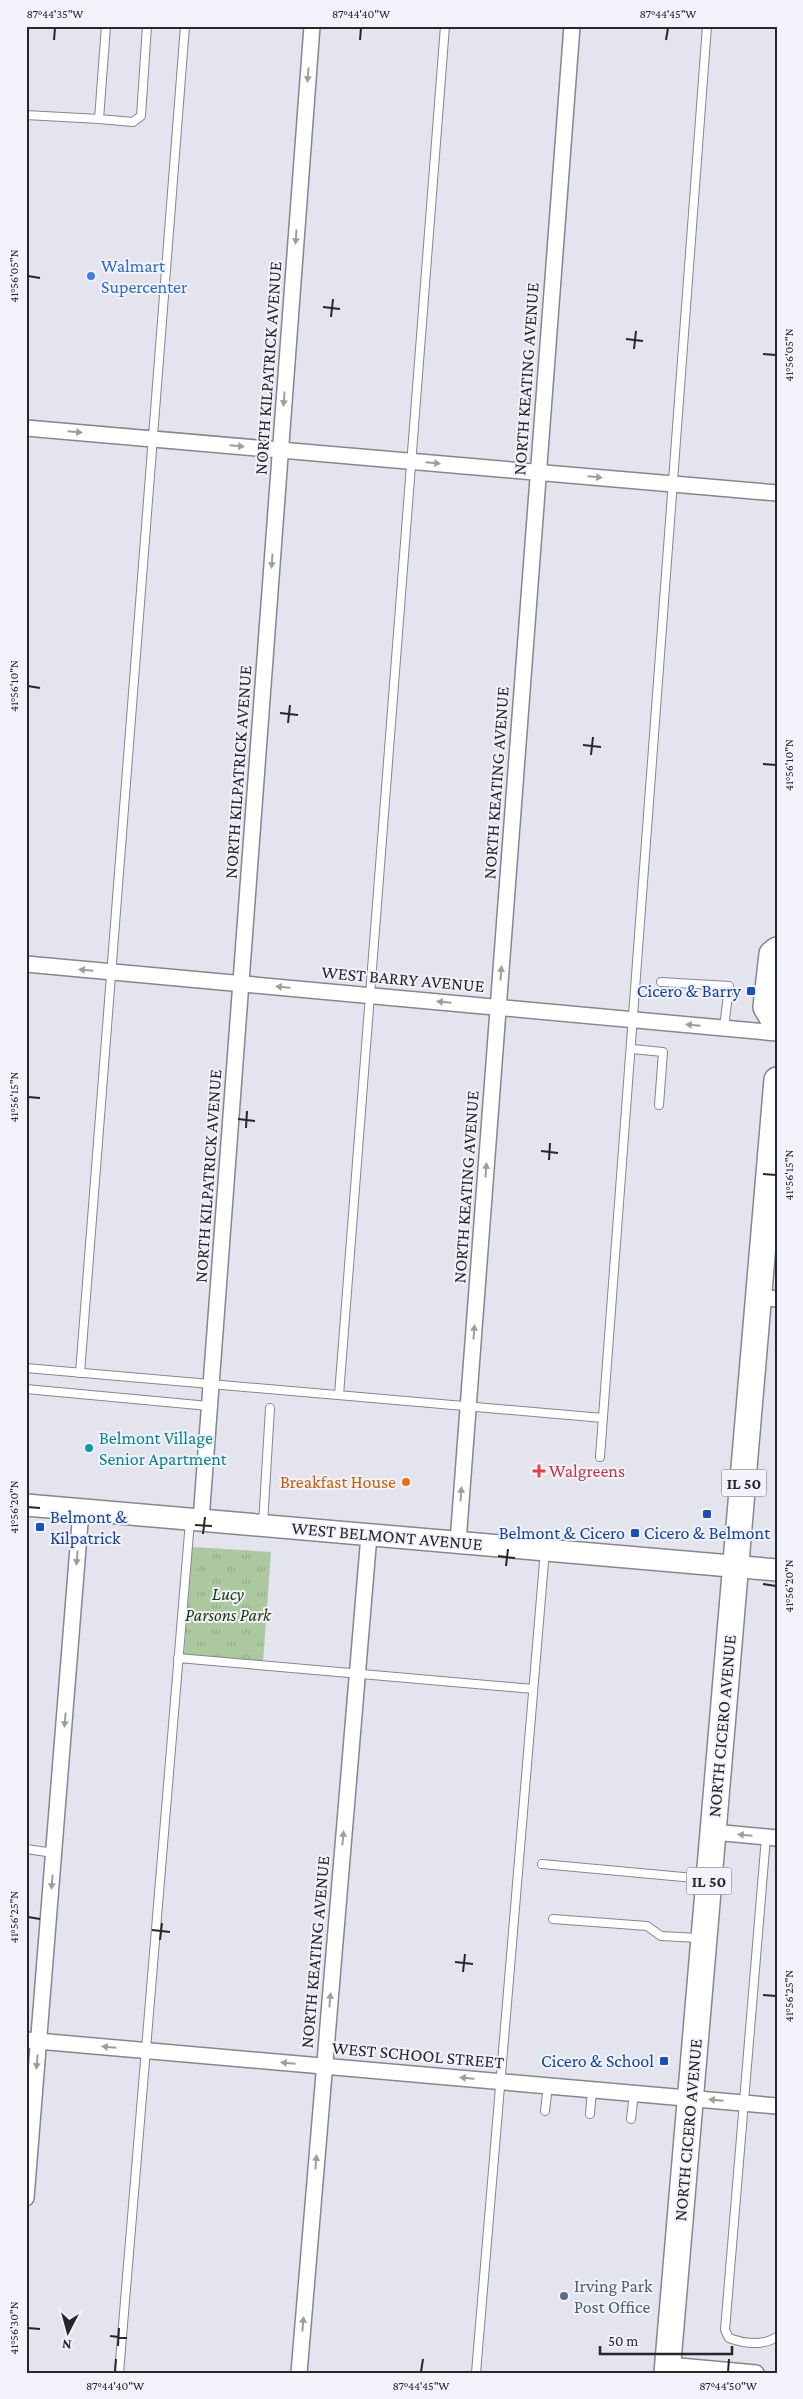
<svg xmlns="http://www.w3.org/2000/svg" width="803" height="2399" font-family="'Crimson Pro',serif">
  <defs>
    <pattern id="park-tufts" width="24" height="20" patternUnits="userSpaceOnUse" patternTransform="scale(1.25)"><rect width="24" height="20" fill="#acc89e"/><path d="M3 7l-1-3M5 7V3M7 7l1-3M15 17l-1-3M17 17v-4M19 17l1-3" fill="none" stroke="#94ac88"/></pattern>
  </defs>
  <rect width="100%" height="100%" fill="#e3e4ed"/>
  <polygon fill="url(#park-tufts)" points="192,1547 271,1552 263,1662 184,1656"/>
  <g fill="none" stroke-linecap="round" stroke-linejoin="round">
    <defs>
      <g id="service">
        <polyline points="26,115 99,119 106,26"/>
        <polyline points="99,119 133,122 141,116 147,26"/>
        <polyline points="661,982 729,986 724,1028"/>
        <polyline points="632,1049 663,1052 659,1105"/>
        <polyline points="26,1368 603,1418"/>
        <polyline points="80,1373 185,26"/>
        <polyline points="26,1389 209,1406"/>
        <polyline points="339,1395 445,26"/>
        <polyline points="600,1457 707,26"/>
        <polyline points="263,1524 270,1408"/>
        <polyline points="178,1658 533,1689"/>
        <path d="M766,1837L725,2330L729,2338C745,2344 762,2346 777,2337"/>
        <polyline points="26,1849 54,1853"/>
        <polyline points="542,1864 705,1879"/>
        <polyline points="553,1919 647,1926 661,1936 699,1938"/>
        <polyline points="545,2111 548,2085"/>
        <polyline points="590,2114 592,2089"/>
        <polyline points="631,2119 634,2093"/>
        <polyline points="119,2373 190,1521"/>
        <polyline points="476,2373 545,1550"/>
      </g>
      <g id="minor">
        <polyline points="26,428 777,493"/>
        <polyline points="26,964 777,1033"/>
        <polyline points="760,1297 777,1299"/>
        <polyline points="201,1520 312,26"/>
        <polyline points="458,1542 572,26"/>
        <polyline points="713,1832 777,1838"/>
        <polyline points="26,2040 777,2106"/>
        <polyline points="26,2198 81,1510"/>
        <polyline points="668,2365 756,2373"/>
        <polyline points="299,2373 369,1535"/>
      </g>
      <polyline id="secondary" points="26,1505 777,1570"/>
      <g id="primary">
        <polyline points="777,950 772,954 766,1007 777,1026"/>
        <polyline points="667,2373 777,1080"/>
      </g>
    </defs>
    <use href="#service" stroke="#85868e" stroke-width="10"/>
    <use href="#minor" stroke="#85868e" stroke-width="18"/>
    <use href="#secondary" stroke="#85868e" stroke-width="24"/>
    <use href="#primary" stroke="#85868e" stroke-width="28"/>
    <use href="#service" stroke="#fff" stroke-width="8"/>
    <use href="#minor" stroke="#fff" stroke-width="15"/>
    <use href="#secondary" stroke="#fff" stroke-width="21"/>
    <use href="#primary" stroke="#fff" stroke-width="25"/>
  </g>
  <defs><path id="oneway-solid" d="M-6-.8H1V-3.2L6.5 0L1 3.2V.8H-6Z" transform="scale(1.25)"/></defs>
  <g fill="#9e9e9f">
    <use href="#oneway-solid" transform="translate(308 75) rotate(94)"/>
    <use href="#oneway-solid" transform="translate(296 237) rotate(94)"/>
    <use href="#oneway-solid" transform="translate(284 399) rotate(94)"/>
    <use href="#oneway-solid" transform="translate(75 432) rotate(5)"/>
    <use href="#oneway-solid" transform="translate(237 446) rotate(5)"/>
    <use href="#oneway-solid" transform="translate(433 463) rotate(5)"/>
    <use href="#oneway-solid" transform="translate(595 477) rotate(5)"/>
    <use href="#oneway-solid" transform="translate(272 561) rotate(94)"/>
    <use href="#oneway-solid" transform="translate(86 970) rotate(-175)"/>
    <use href="#oneway-solid" transform="translate(501 973) rotate(-86)"/>
    <use href="#oneway-solid" transform="translate(283 987) rotate(-175)"/>
    <use href="#oneway-solid" transform="translate(444 1002) rotate(-175)"/>
    <use href="#oneway-solid" transform="translate(693 1025) rotate(-175)"/>
    <use href="#oneway-solid" transform="translate(486 1170) rotate(-86)"/>
    <use href="#oneway-solid" transform="translate(474 1332) rotate(-86)"/>
    <use href="#oneway-solid" transform="translate(461 1494) rotate(-86)"/>
    <use href="#oneway-solid" transform="translate(77 1558) rotate(95)"/>
    <use href="#oneway-solid" transform="translate(65 1720) rotate(95)"/>
    <use href="#oneway-solid" transform="translate(745 1835) rotate(-175)"/>
    <use href="#oneway-solid" transform="translate(343 1838) rotate(-85)"/>
    <use href="#oneway-solid" transform="translate(52 1882) rotate(95)"/>
    <use href="#oneway-solid" transform="translate(330 2000) rotate(-85)"/>
    <use href="#oneway-solid" transform="translate(109 2047) rotate(-175)"/>
    <use href="#oneway-solid" transform="translate(37 2062) rotate(95)"/>
    <use href="#oneway-solid" transform="translate(288 2063) rotate(-175)"/>
    <use href="#oneway-solid" transform="translate(467 2078) rotate(-175)"/>
    <use href="#oneway-solid" transform="translate(716 2100) rotate(-175)"/>
    <use href="#oneway-solid" transform="translate(316 2162) rotate(-85)"/>
    <use href="#oneway-solid" transform="translate(303 2324) rotate(-85)"/>
  </g>
  <path fill="none" stroke="#27272a" stroke-width="2" d="M54,40L55,28M360,40L361,28M666,40L668,28M28,276L40,278M323,307L340,309M331,317L333,299M626,339L643,341M634,349L636,331M763,354L776,355M28,686L40,688M280,713L298,715M288,723L290,705M583,745L601,747M591,755L593,737M763,764L776,765M28,1097L40,1098M238,1119L255,1121M246,1128L247,1111M541,1151L558,1153M549,1160L550,1143M763,1174L776,1175M28,1507L40,1508M195,1525L212,1526M203,1534L205,1517M498,1556L515,1558M506,1566L508,1549M763,1584L776,1586M28,1917L40,1919M152,1930L170,1932M160,1940L162,1923M455,1962L473,1964M463,1972L465,1954M763,1995L776,1996M28,2328L40,2329M110,2336L127,2338M118,2346L119,2328M115,2372L116,2359M421,2372L423,2359M728,2372L729,2359"/>
  <circle fill="#3f7fe0" stroke="#f1f2fa" stroke-width="2" cx="91" cy="276" r="5"/>
  <g fill="#1a4fb4" stroke="#f1f2fa" stroke-width="2">
    <rect x="746" y="986" width="10" height="10" rx="2.5"/>
    <rect x="702" y="1509" width="10" height="10" rx="2.5"/>
    <rect x="35" y="1522" width="10" height="10" rx="2.5"/>
    <rect x="630" y="1528" width="10" height="10" rx="2.5"/>
    <rect x="659" y="2056" width="10" height="10" rx="2.5"/>
  </g>
  <circle fill="#0f9aa8" stroke="#f1f2fa" stroke-width="2" cx="89" cy="1448" r="5"/>
  <path fill="#e0444e" stroke="#f1f2fa" stroke-width="2" d="M536.5 1463.5h5v5h5v5h-5v5h-5v-5h-5v-5h5z"/>
  <circle fill="#e8710a" stroke="#f1f2fa" stroke-width="2" cx="406" cy="1482" r="5"/>
  <circle fill="#5c6f8a" stroke="#f1f2fa" stroke-width="2" cx="564" cy="2296" r="5"/>
  <g text-anchor="middle" dominant-baseline="central" stroke-width="4" stroke-linejoin="round" paint-order="stroke">
    <g fill="#f1f2fa" stroke="#646468" stroke-width="1">
      <rect x="721.5" y="1469.5" width="45" height="27" rx="4"/>
      <rect x="686.5" y="1867.5" width="45" height="27" rx="4"/>
    </g>
    <g font-size="16" font-weight="bold" fill="#27272a">
      <text x="744" y="1483">IL 50</text>
      <text x="709" y="1881">IL 50</text>
    </g>
    <g font-size="18" fill="#366cbe" stroke="#f1f2fa" text-anchor="start">
      <text x="101" y="266">Walmart<tspan x="101" dy="21">Supercenter</tspan></text>
    </g>
    <g font-size="18" fill="#27272a" stroke="#f1f2fa">
      <text transform="translate(268 368) rotate(-86)">NORTH KILPATRICK AVENUE</text>
      <text transform="translate(526 379) rotate(-86)">NORTH KEATING AVENUE</text>
      <text transform="translate(238 772) rotate(-86)">NORTH KILPATRICK AVENUE</text>
      <text transform="translate(496 783) rotate(-86)">NORTH KEATING AVENUE</text>
      <text transform="translate(403 979) rotate(5)">WEST BARRY AVENUE</text>
      <text transform="translate(208 1176) rotate(-86)">NORTH KILPATRICK AVENUE</text>
      <text transform="translate(466 1187) rotate(-86)">NORTH KEATING AVENUE</text>
      <text transform="translate(387 1536) rotate(5)">WEST BELMONT AVENUE</text>
      <text transform="translate(722 1726) rotate(-85)">NORTH CICERO AVENUE</text>
      <text transform="translate(315 1952) rotate(-85)">NORTH KEATING AVENUE</text>
      <text transform="translate(418 2055) rotate(5)">WEST SCHOOL STREET</text>
      <text transform="translate(688 2130) rotate(-85)">NORTH CICERO AVENUE</text>
    </g>
    <g font-size="18" fill="#164399" stroke="#f1f2fa" text-anchor="end">
      <text x="741" y="991">Cicero &amp; Barry</text>
      <text x="50" y="1517" text-anchor="start">Belmont &amp;<tspan x="50" dy="21">Kilpatrick</tspan></text>
      <text x="625" y="1533">Belmont &amp; Cicero</text>
      <text x="707" y="1533" text-anchor="middle">Cicero &amp; Belmont</text>
      <text x="654" y="2061">Cicero &amp; School</text>
    </g>
    <g font-size="18" fill="#0d838f" stroke="#f1f2fa" text-anchor="start">
      <text x="99" y="1438">Belmont Village<tspan x="99" dy="21">Senior Apartment</tspan></text>
    </g>
    <g font-size="18" fill="#be3a42" stroke="#f1f2fa" text-anchor="start">
      <text x="549" y="1471">Walgreens</text>
    </g>
    <g font-size="18" fill="#c56008" stroke="#f1f2fa" text-anchor="end">
      <text x="396" y="1482">Breakfast House</text>
    </g>
    <g font-size="18" font-style="italic" fill="#1a3506" stroke="#f1f2fa">
      <text x="228" y="1594">Lucy<tspan x="228" dy="21">Parsons Park</tspan></text>
    </g>
    <g font-size="18" fill="#4e5e75" stroke="#f1f2fa" text-anchor="start">
      <text x="574" y="2286">Irving Park<tspan x="574" dy="21">Post Office</tspan></text>
    </g>
  </g>
  <rect width="803" height="2399" fill="none" stroke="#f1f2fa" stroke-width="55"/>
  <g transform="translate(68 2332) rotate(186)" stroke="#f1f2fa" stroke-width="4" paint-order="stroke">
  <path d="M0-4L9 19L0 12L-9 19Z" fill="#27272a"/>
  <text y="-8" font-size="14" font-weight="bold" text-anchor="middle" fill="#27272a">N</text>
  </g>
  <path d="M600 2346v8h132v-8" fill="none" stroke="#27272a" stroke-width="2.5"/>
  <text x="608" y="2346" font-size="15" fill="#27272a" stroke="#f1f2fa" stroke-width="4" paint-order="stroke">50 m</text>
  <rect x="28" y="28" width="748" height="2344" fill="none" stroke="#27272a" stroke-width="2"/>
  <g font-size="12" text-anchor="middle" fill="#27272a">
    <text x="55" y="18">87°44'35"W</text>
    <text x="361" y="18">87°44'40"W</text>
    <text x="668" y="18">87°44'45"W</text>
    <text transform="translate(14 276) rotate(-90)" y="4">41°56'05"N</text>
    <text transform="translate(789 355) rotate(-90)" y="4">41°56'05"N</text>
    <text transform="translate(14 686) rotate(-90)" y="4">41°56'10"N</text>
    <text transform="translate(789 765) rotate(-90)" y="4">41°56'10"N</text>
    <text transform="translate(14 1097) rotate(-90)" y="4">41°56'15"N</text>
    <text transform="translate(789 1175) rotate(-90)" y="4">41°56'15"N</text>
    <text transform="translate(14 1507) rotate(-90)" y="4">41°56'20"N</text>
    <text transform="translate(789 1586) rotate(-90)" y="4">41°56'20"N</text>
    <text transform="translate(14 1917) rotate(-90)" y="4">41°56'25"N</text>
    <text transform="translate(789 1996) rotate(-90)" y="4">41°56'25"N</text>
    <text transform="translate(14 2328) rotate(-90)" y="4">41°56'30"N</text>
    <text x="115" y="2390">87°44'40"W</text>
    <text x="421" y="2390">87°44'45"W</text>
    <text x="728" y="2390">87°44'50"W</text>
  </g>
</svg>
